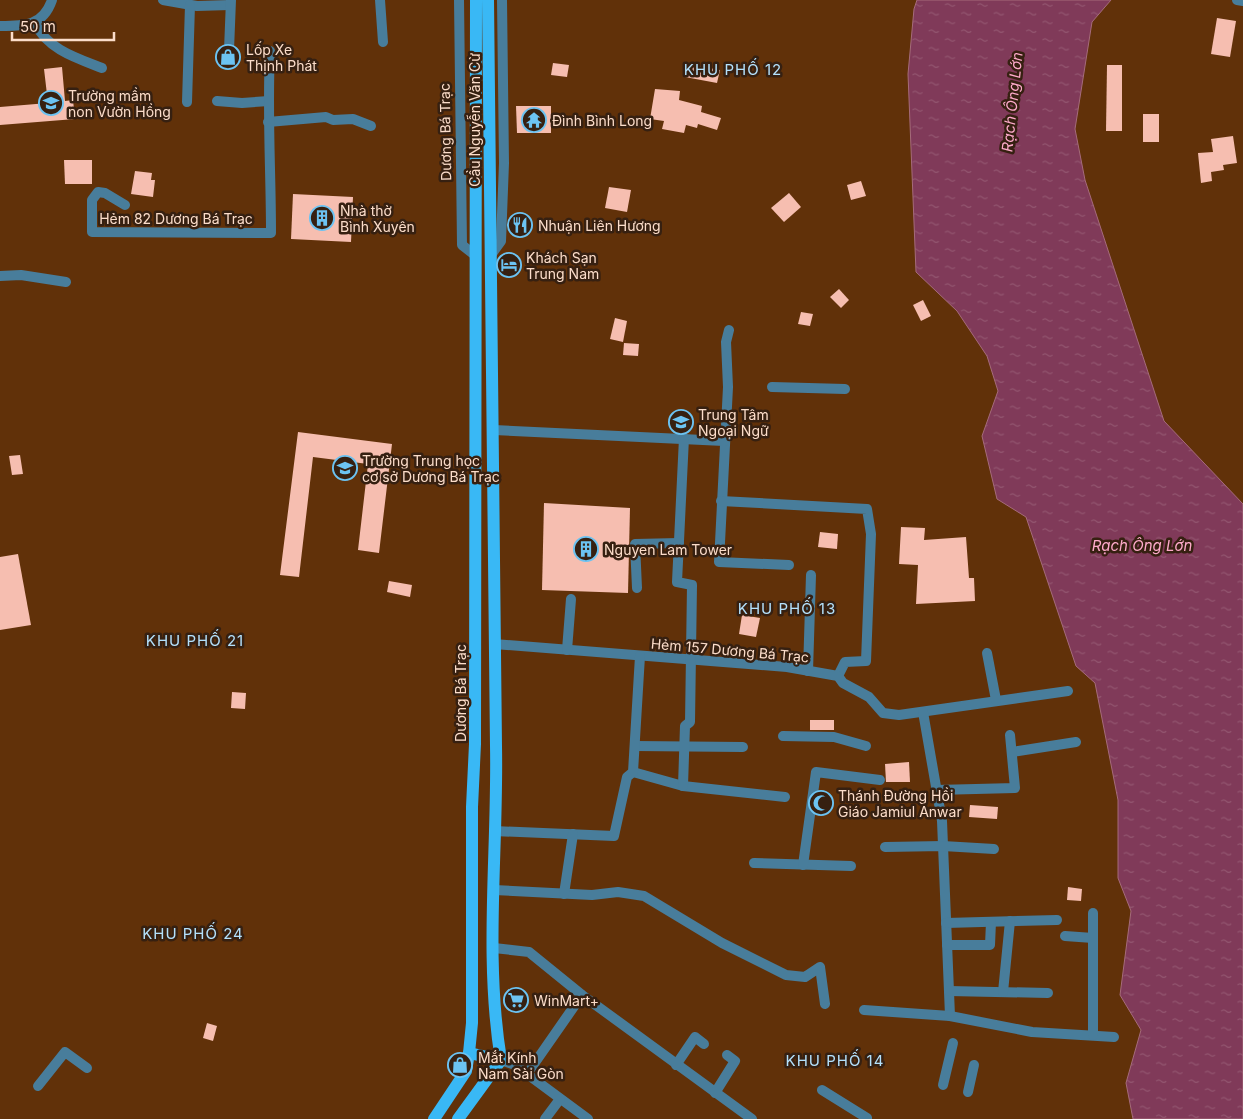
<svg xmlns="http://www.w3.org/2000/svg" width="1243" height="1119" font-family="Inter,sans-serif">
  <defs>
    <pattern id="water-ripples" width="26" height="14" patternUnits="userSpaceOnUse" patternTransform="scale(1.25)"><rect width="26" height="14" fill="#803a59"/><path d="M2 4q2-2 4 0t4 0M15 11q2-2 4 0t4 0" fill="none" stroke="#935670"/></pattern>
  </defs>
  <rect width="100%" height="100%" fill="#613109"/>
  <polygon fill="url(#water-ripples)" stroke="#a56b7b" points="917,0 1111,0 1092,22 1075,129 1085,180 1164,421 1243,504 1243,1119 1133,1119 1126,1083 1141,1030 1120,995 1131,911 1118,878 1118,800 1095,683 1076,666 1026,517 997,499 982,436 998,391 987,356 957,311 916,272 908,74 914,9"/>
  <g fill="#f6beb0">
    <polygon points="1217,18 1236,21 1230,57 1211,54"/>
    <polygon points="553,63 569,65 567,77 551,75"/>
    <polygon points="687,64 720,70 717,83 685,77"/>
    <polygon points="1107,65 1122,65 1122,131 1106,131"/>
    <polygon points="62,67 65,101 73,100 75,119 0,125 0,107 48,103 44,69"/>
    <polygon points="655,89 680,91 679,100 702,106 701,112 721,118 717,130 698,124 697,128 686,125 684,133 662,129 664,121 650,119"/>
    <polygon points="516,106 551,106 551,133 517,133"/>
    <rect x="1143" y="114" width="16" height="28"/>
    <polygon points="1233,136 1237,163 1223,165 1224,170 1211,172 1212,181 1201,183 1198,153 1213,152 1211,139"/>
    <polygon points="64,160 92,160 92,184 65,184"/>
    <polygon points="135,171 152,173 151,180 155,180 153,197 131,194"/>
    <polygon points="861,181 866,196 851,200 847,185"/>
    <polygon points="609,187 631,190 627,212 605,208"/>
    <polygon points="789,193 801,207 784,222 771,208"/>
    <polygon points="293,194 353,197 351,242 291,239"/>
    <polygon points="839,289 849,300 841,308 830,297"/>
    <polygon points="923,300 931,316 921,321 913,305"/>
    <polygon points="801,312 813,314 810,326 798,324"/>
    <polygon points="615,318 627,321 623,342 610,339"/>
    <polygon points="624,343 639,344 638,356 623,355"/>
    <polygon points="298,432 392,444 379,553 358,550 368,464 313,457 299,577 280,575"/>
    <polygon points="20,455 23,474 12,475 9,456"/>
    <polygon points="544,503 630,508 628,593 542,590"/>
    <polygon points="901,527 925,528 924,540 966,537 969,578 974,578 975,601 916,604 918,565 899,564"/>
    <polygon points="820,532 838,534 837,549 818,547"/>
    <polygon points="18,554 31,625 0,630 0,557"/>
    <polygon points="389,581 412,585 410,597 387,592"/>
    <polygon points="742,615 760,618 756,637 739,634"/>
    <polygon points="232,692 246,693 245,709 231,708"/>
    <rect x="810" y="720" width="24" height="10"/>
    <polygon points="909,762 910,782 886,782 885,764"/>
    <polygon points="970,805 998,807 997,819 969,817"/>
    <polygon points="1068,887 1082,889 1081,901 1067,900"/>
    <polygon points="207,1023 217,1026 213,1041 203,1038"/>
  </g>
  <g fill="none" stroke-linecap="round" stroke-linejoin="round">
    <g stroke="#487d9b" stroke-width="10">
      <polyline points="163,0 197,6 230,5"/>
      <polyline points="380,0 383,42"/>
      <path d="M35,23C47,49 76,58 102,68"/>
      <path d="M0,26C25,26 43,26 52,0"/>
      <polyline points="229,50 231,0"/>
      <polyline points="217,101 242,103 269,101"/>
      <polyline points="187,102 190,5"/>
      <polyline points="268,122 326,117 333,120 353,119 371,126"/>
      <path d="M125,205L105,193L98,192L92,200V232L271,233C271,172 267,112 270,51"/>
      <polyline points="0,276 21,275 66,282"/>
      <polyline points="729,330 726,342 728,387 719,562 789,565"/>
      <polyline points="772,387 845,389"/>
      <polyline points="494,430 724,441"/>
      <polyline points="721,501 867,509 871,534 866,661 845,662 838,676"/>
      <polyline points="637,588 635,544 679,543"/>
      <polyline points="494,644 787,667 838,676 843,683 869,697 883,713 899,715 1068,691"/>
      <polyline points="567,650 571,599"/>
      <polyline points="987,653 996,700"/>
      <polyline points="808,671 811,575"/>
      <polyline points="923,712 942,821 950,1016"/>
      <polyline points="783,736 834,737 866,746"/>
      <polyline points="635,746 743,747"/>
      <polyline points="1012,752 1076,742"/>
      <polyline points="633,772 683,786 785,797"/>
      <polyline points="683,786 685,726 690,722 692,585 677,582 684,438"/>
      <polyline points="936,790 1015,788 1010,735"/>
      <polyline points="494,831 614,836 627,777 633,772 640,656"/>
      <polyline points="885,847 943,846 994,849"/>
      <polyline points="754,863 851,866"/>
      <polyline points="803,865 816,772 880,780"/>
      <polyline points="494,890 592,895 618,892 644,896 722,943 786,975 805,977 820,967 825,1004"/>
      <polyline points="564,894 573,834"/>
      <polyline points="946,923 1057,920"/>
      <polyline points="1065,936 1093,938"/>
      <polyline points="947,945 990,945 991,922"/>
      <polyline points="494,948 529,952 582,995 752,1119"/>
      <polyline points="949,991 1048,993"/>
      <polyline points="1003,992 1010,921"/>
      <polyline points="864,1010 950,1016 1032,1032 1114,1037"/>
      <polyline points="1093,1035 1093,913"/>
      <polyline points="501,1060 515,1065 588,1119"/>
      <polyline points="676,1065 695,1037 704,1044"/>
      <polyline points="527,1074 582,995"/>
      <polyline points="943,1085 953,1043"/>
      <polyline points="38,1086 65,1052 87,1068"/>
      <polyline points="822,1090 867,1118"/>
      <polyline points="968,1092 974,1065"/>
      <polyline points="715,1093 735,1061 727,1055"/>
      <polyline points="545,1119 560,1099"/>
    </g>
    <g stroke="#487d9b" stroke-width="10">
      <polyline points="459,0 462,245 476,256"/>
      <polyline points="1237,0 1243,1"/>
      <polyline points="491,255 501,241 504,163 502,0"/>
    </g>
    <g stroke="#39b8f5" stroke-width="12">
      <polyline points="469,1053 501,1060"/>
      <polyline points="434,1119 466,1071 469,1053 472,1023 472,807 475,744 476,0"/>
      <path d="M458,1119L501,1060C484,956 498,850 496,746C494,497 490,249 488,0"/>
    </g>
  </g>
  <defs>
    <symbol id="shop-ring" viewBox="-11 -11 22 22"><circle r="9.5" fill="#362011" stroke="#6cc3f2" stroke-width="1.5"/><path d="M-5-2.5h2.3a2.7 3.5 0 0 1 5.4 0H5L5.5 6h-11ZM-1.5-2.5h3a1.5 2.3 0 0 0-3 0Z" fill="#6cc3f2"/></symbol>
    <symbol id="school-ring" viewBox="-11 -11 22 22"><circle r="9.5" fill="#362011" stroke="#6cc3f2" stroke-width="1.5"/><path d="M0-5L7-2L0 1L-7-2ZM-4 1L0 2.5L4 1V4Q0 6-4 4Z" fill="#6cc3f2"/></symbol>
    <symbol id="temple-ring" viewBox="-11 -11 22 22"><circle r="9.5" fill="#362011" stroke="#6cc3f2" stroke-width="1.5"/><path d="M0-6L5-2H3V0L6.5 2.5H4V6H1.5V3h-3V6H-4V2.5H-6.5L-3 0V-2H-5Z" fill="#6cc3f2"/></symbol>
    <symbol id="building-ring" viewBox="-11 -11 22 22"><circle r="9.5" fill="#362011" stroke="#6cc3f2" stroke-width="1.5"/><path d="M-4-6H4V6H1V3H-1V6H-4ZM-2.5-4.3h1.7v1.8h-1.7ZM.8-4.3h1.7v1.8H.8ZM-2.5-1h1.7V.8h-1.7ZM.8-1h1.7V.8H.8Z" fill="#6cc3f2"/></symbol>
    <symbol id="restaurant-ring" viewBox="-11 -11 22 22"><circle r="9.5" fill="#362011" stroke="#6cc3f2" stroke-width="1.5"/><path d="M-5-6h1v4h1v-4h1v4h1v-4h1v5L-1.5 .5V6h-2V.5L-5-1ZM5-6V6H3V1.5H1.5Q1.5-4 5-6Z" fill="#6cc3f2"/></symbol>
    <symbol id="hotel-ring" viewBox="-11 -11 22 22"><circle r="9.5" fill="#362011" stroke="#6cc3f2" stroke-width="1.5"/><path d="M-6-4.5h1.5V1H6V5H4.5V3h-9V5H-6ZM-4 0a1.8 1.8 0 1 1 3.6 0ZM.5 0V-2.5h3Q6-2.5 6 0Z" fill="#6cc3f2"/></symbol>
    <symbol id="mosque-ring" viewBox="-11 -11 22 22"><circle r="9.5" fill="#362011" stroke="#6cc3f2" stroke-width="1.5"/><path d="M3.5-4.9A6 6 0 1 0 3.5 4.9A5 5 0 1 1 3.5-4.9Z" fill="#6cc3f2"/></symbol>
    <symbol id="supermarket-ring" viewBox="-11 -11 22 22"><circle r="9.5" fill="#362011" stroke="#6cc3f2" stroke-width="1.5"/><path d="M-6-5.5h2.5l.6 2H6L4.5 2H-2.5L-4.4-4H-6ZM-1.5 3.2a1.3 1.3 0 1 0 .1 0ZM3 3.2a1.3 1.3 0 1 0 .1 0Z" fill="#6cc3f2"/></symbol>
  </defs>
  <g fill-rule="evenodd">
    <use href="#shop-ring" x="214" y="43" width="28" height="28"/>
    <use href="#school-ring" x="37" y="89" width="28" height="28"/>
    <use href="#temple-ring" x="520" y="106" width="28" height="28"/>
    <use href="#building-ring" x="308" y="204" width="28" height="28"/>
    <use href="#restaurant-ring" x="506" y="211" width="28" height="28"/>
    <use href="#hotel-ring" x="495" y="251" width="28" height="28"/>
    <use href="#school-ring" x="667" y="408" width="28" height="28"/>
    <use href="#school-ring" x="331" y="454" width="28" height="28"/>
    <use href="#building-ring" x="572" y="535" width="28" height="28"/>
    <use href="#mosque-ring" x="807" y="789" width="28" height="28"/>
    <use href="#supermarket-ring" x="502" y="986" width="28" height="28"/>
    <use href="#shop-ring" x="446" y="1051" width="28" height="28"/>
  </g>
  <g text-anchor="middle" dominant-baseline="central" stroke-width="5" stroke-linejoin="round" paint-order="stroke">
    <g font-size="14" fill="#fcddca" stroke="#362011" text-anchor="start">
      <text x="246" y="49">Lốp Xe<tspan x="246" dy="16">Thịnh Phát</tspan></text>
      <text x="68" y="95">Trường mầm<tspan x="68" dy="16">non Vườn Hồng</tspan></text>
      <text x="552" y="120">Đình Bình Long</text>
      <text x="340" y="210">Nhà thờ<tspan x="340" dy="16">Bình Xuyên</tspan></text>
      <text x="538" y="225">Nhuận Liên Hương</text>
      <text x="526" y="257">Khách Sạn<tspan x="526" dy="16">Trung Nam</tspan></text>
      <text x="698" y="414">Trung Tâm<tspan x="698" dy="16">Ngoại Ngữ</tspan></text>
      <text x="362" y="460">Trường Trung học<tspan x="362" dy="16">cơ sở Dương Bá Trạc</tspan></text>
      <text x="604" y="549">Nguyen Lam Tower</text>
      <text x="838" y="795">Thánh Đường Hồi<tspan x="838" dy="16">Giáo Jamiul Anwar</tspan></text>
      <text x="534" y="1000">WinMart+</text>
      <text x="478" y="1057">Mắt Kính<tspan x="478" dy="16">Nam Sài Gòn</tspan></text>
    </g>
    <g font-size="14" fill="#fcddca" stroke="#362011">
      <text transform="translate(474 120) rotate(-90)">Cầu Nguyễn Văn Cừ</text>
      <text transform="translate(445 132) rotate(-91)">Dương Bá Trạc</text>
      <text x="176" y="218">Hẻm 82 Dương Bá Trạc</text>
      <text transform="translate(730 650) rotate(5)">Hẻm 157 Dương Bá Trạc</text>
      <text transform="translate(460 693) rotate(-90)">Dương Bá Trạc</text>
    </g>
    <g font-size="15" letter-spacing="1" fill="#b4e1fc" stroke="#362011">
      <text x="733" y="69">KHU PHỐ 12</text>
      <text x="787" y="608">KHU PHỐ 13</text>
      <text x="195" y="640">KHU PHỐ 21</text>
      <text x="193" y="933">KHU PHỐ 24</text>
      <text x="835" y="1060">KHU PHỐ 14</text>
    </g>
    <g font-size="15" font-style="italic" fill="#feaacb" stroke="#362011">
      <text transform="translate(1012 102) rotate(-84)">Rạch Ông Lớn</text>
      <text x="1142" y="545">Rạch Ông Lớn</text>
    </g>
  </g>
  <path d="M12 32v8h102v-8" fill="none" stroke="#fcddca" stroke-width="2.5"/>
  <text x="20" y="32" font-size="15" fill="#fcddca" stroke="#362011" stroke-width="4" paint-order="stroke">50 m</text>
</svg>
